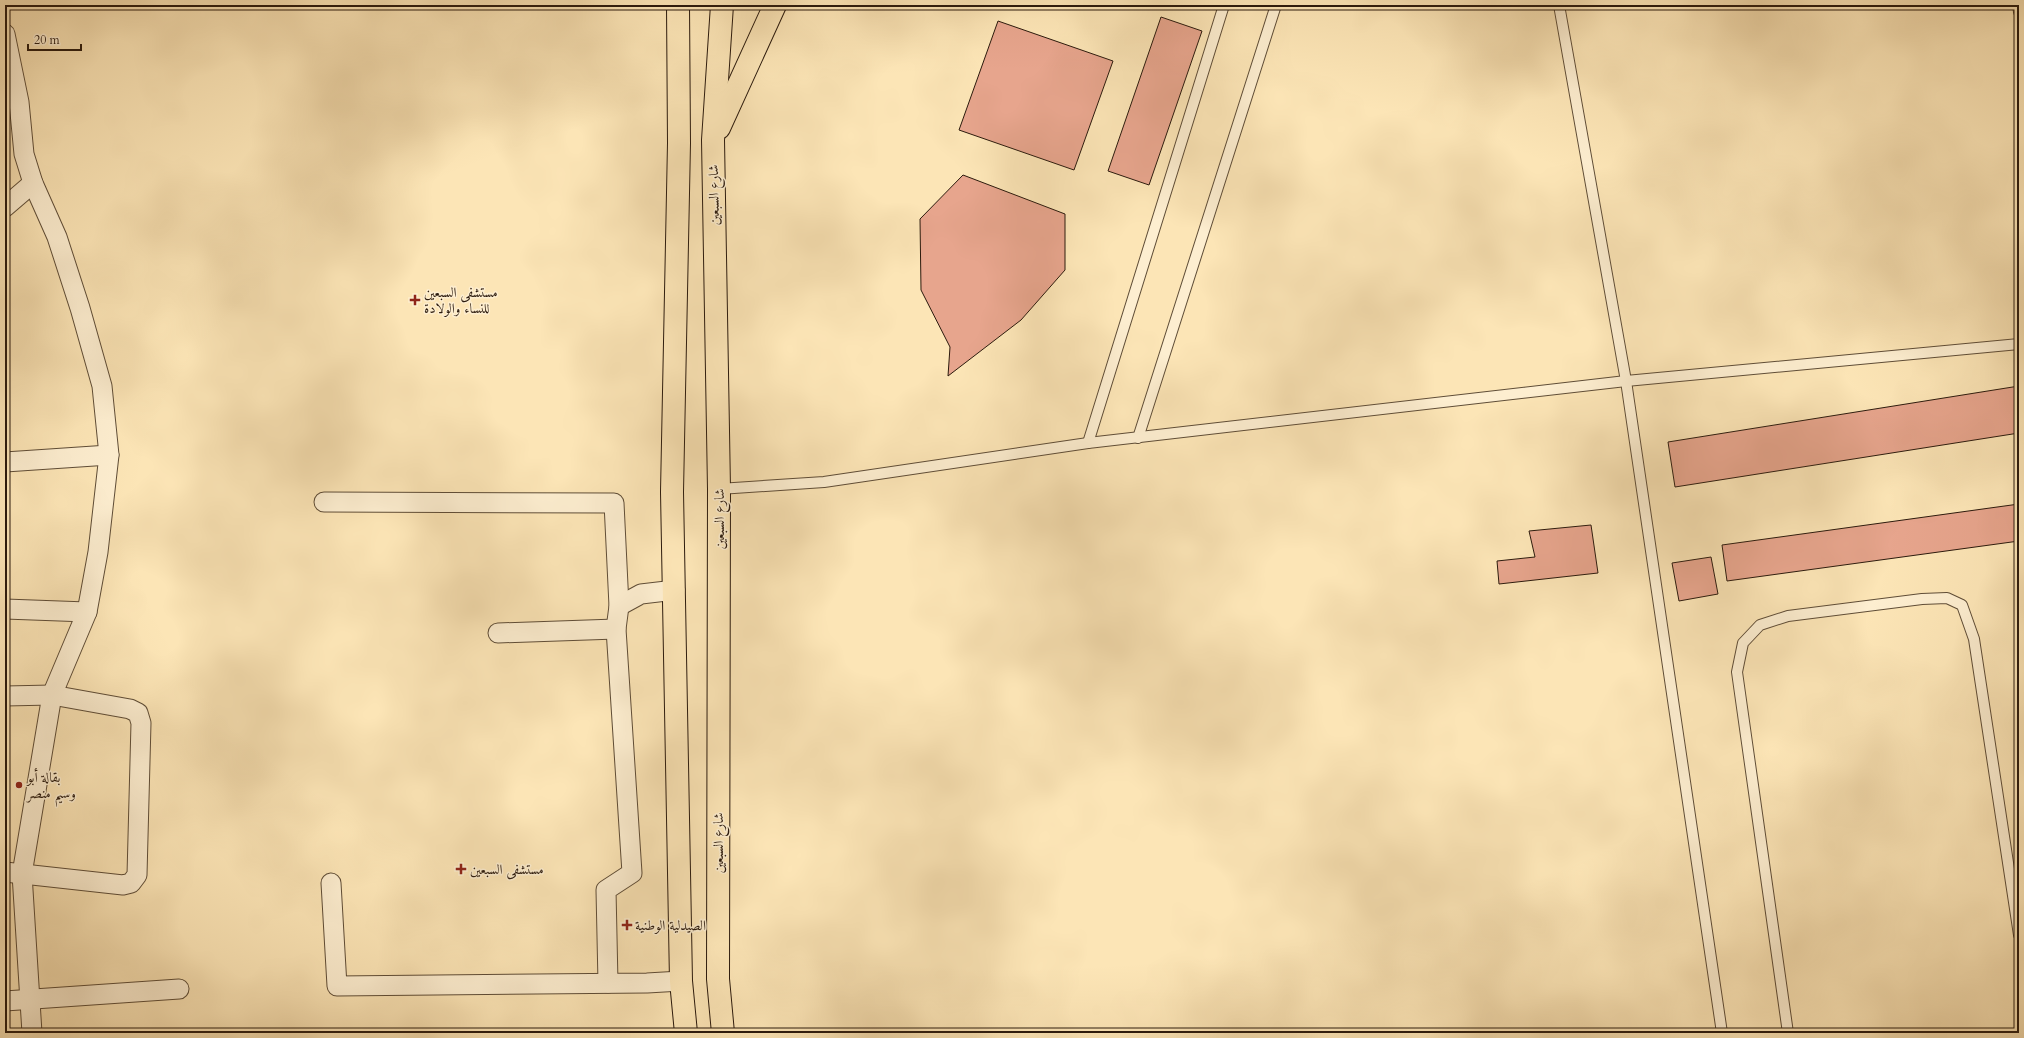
<svg xmlns="http://www.w3.org/2000/svg" width="2024" height="1038" font-family="Cardo,Amiri,serif">
  <rect width="100%" height="100%" fill="#fce5b6"/>
  <filter id="stains"><feTurbulence type="fractalNoise" baseFrequency=".005" numOctaves="4"/><feColorMatrix values="0 0 0 0 .2 0 0 0 0 .09 0 0 0 0 .02 0 0 0 .5 -.17"/></filter>
  <radialGradient id="worn" r=".72"><stop offset=".6" stop-color="#630" stop-opacity="0"/><stop offset="1" stop-color="#630" stop-opacity=".3"/></radialGradient>
  <g fill="#e7a58d" stroke="#2b1a0d">
    <polygon points="1161,17 1202,31 1149,185 1108,171"/>
    <polygon points="998,21 1113,61 1074,170 959,130"/>
    <polygon points="963,175 1065,214 1065,270 1021,320 948,376 950,347 921,290 920,219"/>
    <polygon points="2019,386 2019,433 1675,487 1668,442"/>
    <polygon points="2019,504 2019,541 1727,581 1722,545"/>
    <polygon points="1591,525 1598,573 1499,584 1497,561 1535,557 1529,531"/>
    <polygon points="1711,557 1718,594 1679,601 1672,563"/>
  </g>
  <g fill="none" stroke-linecap="round" stroke-linejoin="round">
    <defs>
      <g id="lane">
        <polyline points="1559,5 1626,381 1722,1033"/>
        <polyline points="2018,5 2019,12"/>
        <polyline points="1138,438 1276,5"/>
        <polyline points="1088,443 1224,5"/>
        <polyline points="719,489 824,482 1088,443 1626,381 2019,344"/>
        <polyline points="1788,1033 1737,672 1743,643 1760,625 1788,616 1922,599 1947,598 1962,605 1974,639 2019,935"/>
      </g>
      <g id="street">
        <polyline points="5,34 19,102 24,154 33,183 57,237 80,308 102,386 109,455 98,552 87,612 52,695 22,874 32,1033"/>
        <polyline points="5,207 33,183"/>
        <polyline points="5,462 109,455"/>
        <polyline points="324,502 614,503 619,606 616,629 632,873 606,890 608,983"/>
        <polyline points="619,606 641,594 675,590"/>
        <polyline points="5,609 87,612"/>
        <polyline points="498,633 616,629"/>
        <polyline points="5,696 52,695 130,709 138,713 141,723 137,875 131,883 123,885 5,872"/>
        <polyline points="331,883 337,986 647,983 681,981"/>
        <polyline points="5,1001 179,989"/>
      </g>
      <g id="primary">
        <polyline points="678,5 679,143 672,492 681,981 686,1033"/>
        <polyline points="722,5 713,140 719,489 718,979 723,1033"/>
        <polyline points="719,128 775,5"/>
      </g>
    </defs>
    <use href="#lane" stroke="#5f4d37" stroke-width="12"/>
    <use href="#street" stroke="#5f4d37" stroke-width="21"/>
    <use href="#primary" stroke="#2b1a0d" stroke-width="24"/>
    <use href="#lane" stroke="#fdeed0" stroke-width="10"/>
    <use href="#street" stroke="#fdeed0" stroke-width="19"/>
    <use href="#primary" stroke="#fce5b6" stroke-width="22"/>
  </g>
  <g fill="#8f2418" stroke="#fdeed0" stroke-width="1.5">
    <path d="M413 294h4v4h4v4h-4v4h-4v-4h-4v-4h4z"/>
    <circle cx="19" cy="785" r="4"/>
    <path d="M459 863h4v4h4v4h-4v4h-4v-4h-4v-4h4z"/>
    <path d="M625 919h4v4h4v4h-4v4h-4v-4h-4v-4h4z"/>
  </g>
  <g text-anchor="middle" dominant-baseline="central" stroke-width="3" stroke-linejoin="round" paint-order="stroke">
    <g font-size="14" fill="#2b1a0d" stroke="#fdeed0">
      <text transform="translate(714 195) rotate(-91)">شارع السبعين</text>
      <text transform="translate(719 519) rotate(-90)">شارع السبعين</text>
      <text transform="translate(718 843) rotate(-90)">شارع السبعين</text>
    </g>
    <g font-size="14" fill="#2b1a0d" stroke="#fdeed0" text-anchor="start">
      <text x="424" y="292">مستشفى السبعين<tspan x="424" dy="16">للنساء والولادة</tspan></text>
      <text x="27" y="777">بقالة أبو<tspan x="27" dy="16">وسيم منصر</tspan></text>
      <text x="470" y="869">مستشفى السبعين</text>
      <text x="635" y="925">الصيدلية الوطنية</text>
    </g>
  </g>
  <rect width="2024" height="1038" fill="none" stroke="#fce5b6" stroke-width="20"/>
  <rect x="6" y="6" width="2012" height="1026" fill="none" stroke="#2b1a0d" stroke-width="2"/>
  <rect x="10" y="10" width="2004" height="1018" fill="none" stroke="#2b1a0d"/>
  <path d="M28 44v6h53v-6" fill="none" stroke="#2b1a0d" stroke-width="2"/>
  <text x="34" y="44" font-size="12" fill="#2b1a0d" stroke="#fdeed0" stroke-width="3" paint-order="stroke">20 m</text>
  <rect width="100%" height="100%" filter="url(#stains)"/>
  <rect width="100%" height="100%" fill="url(#worn)"/>
</svg>
